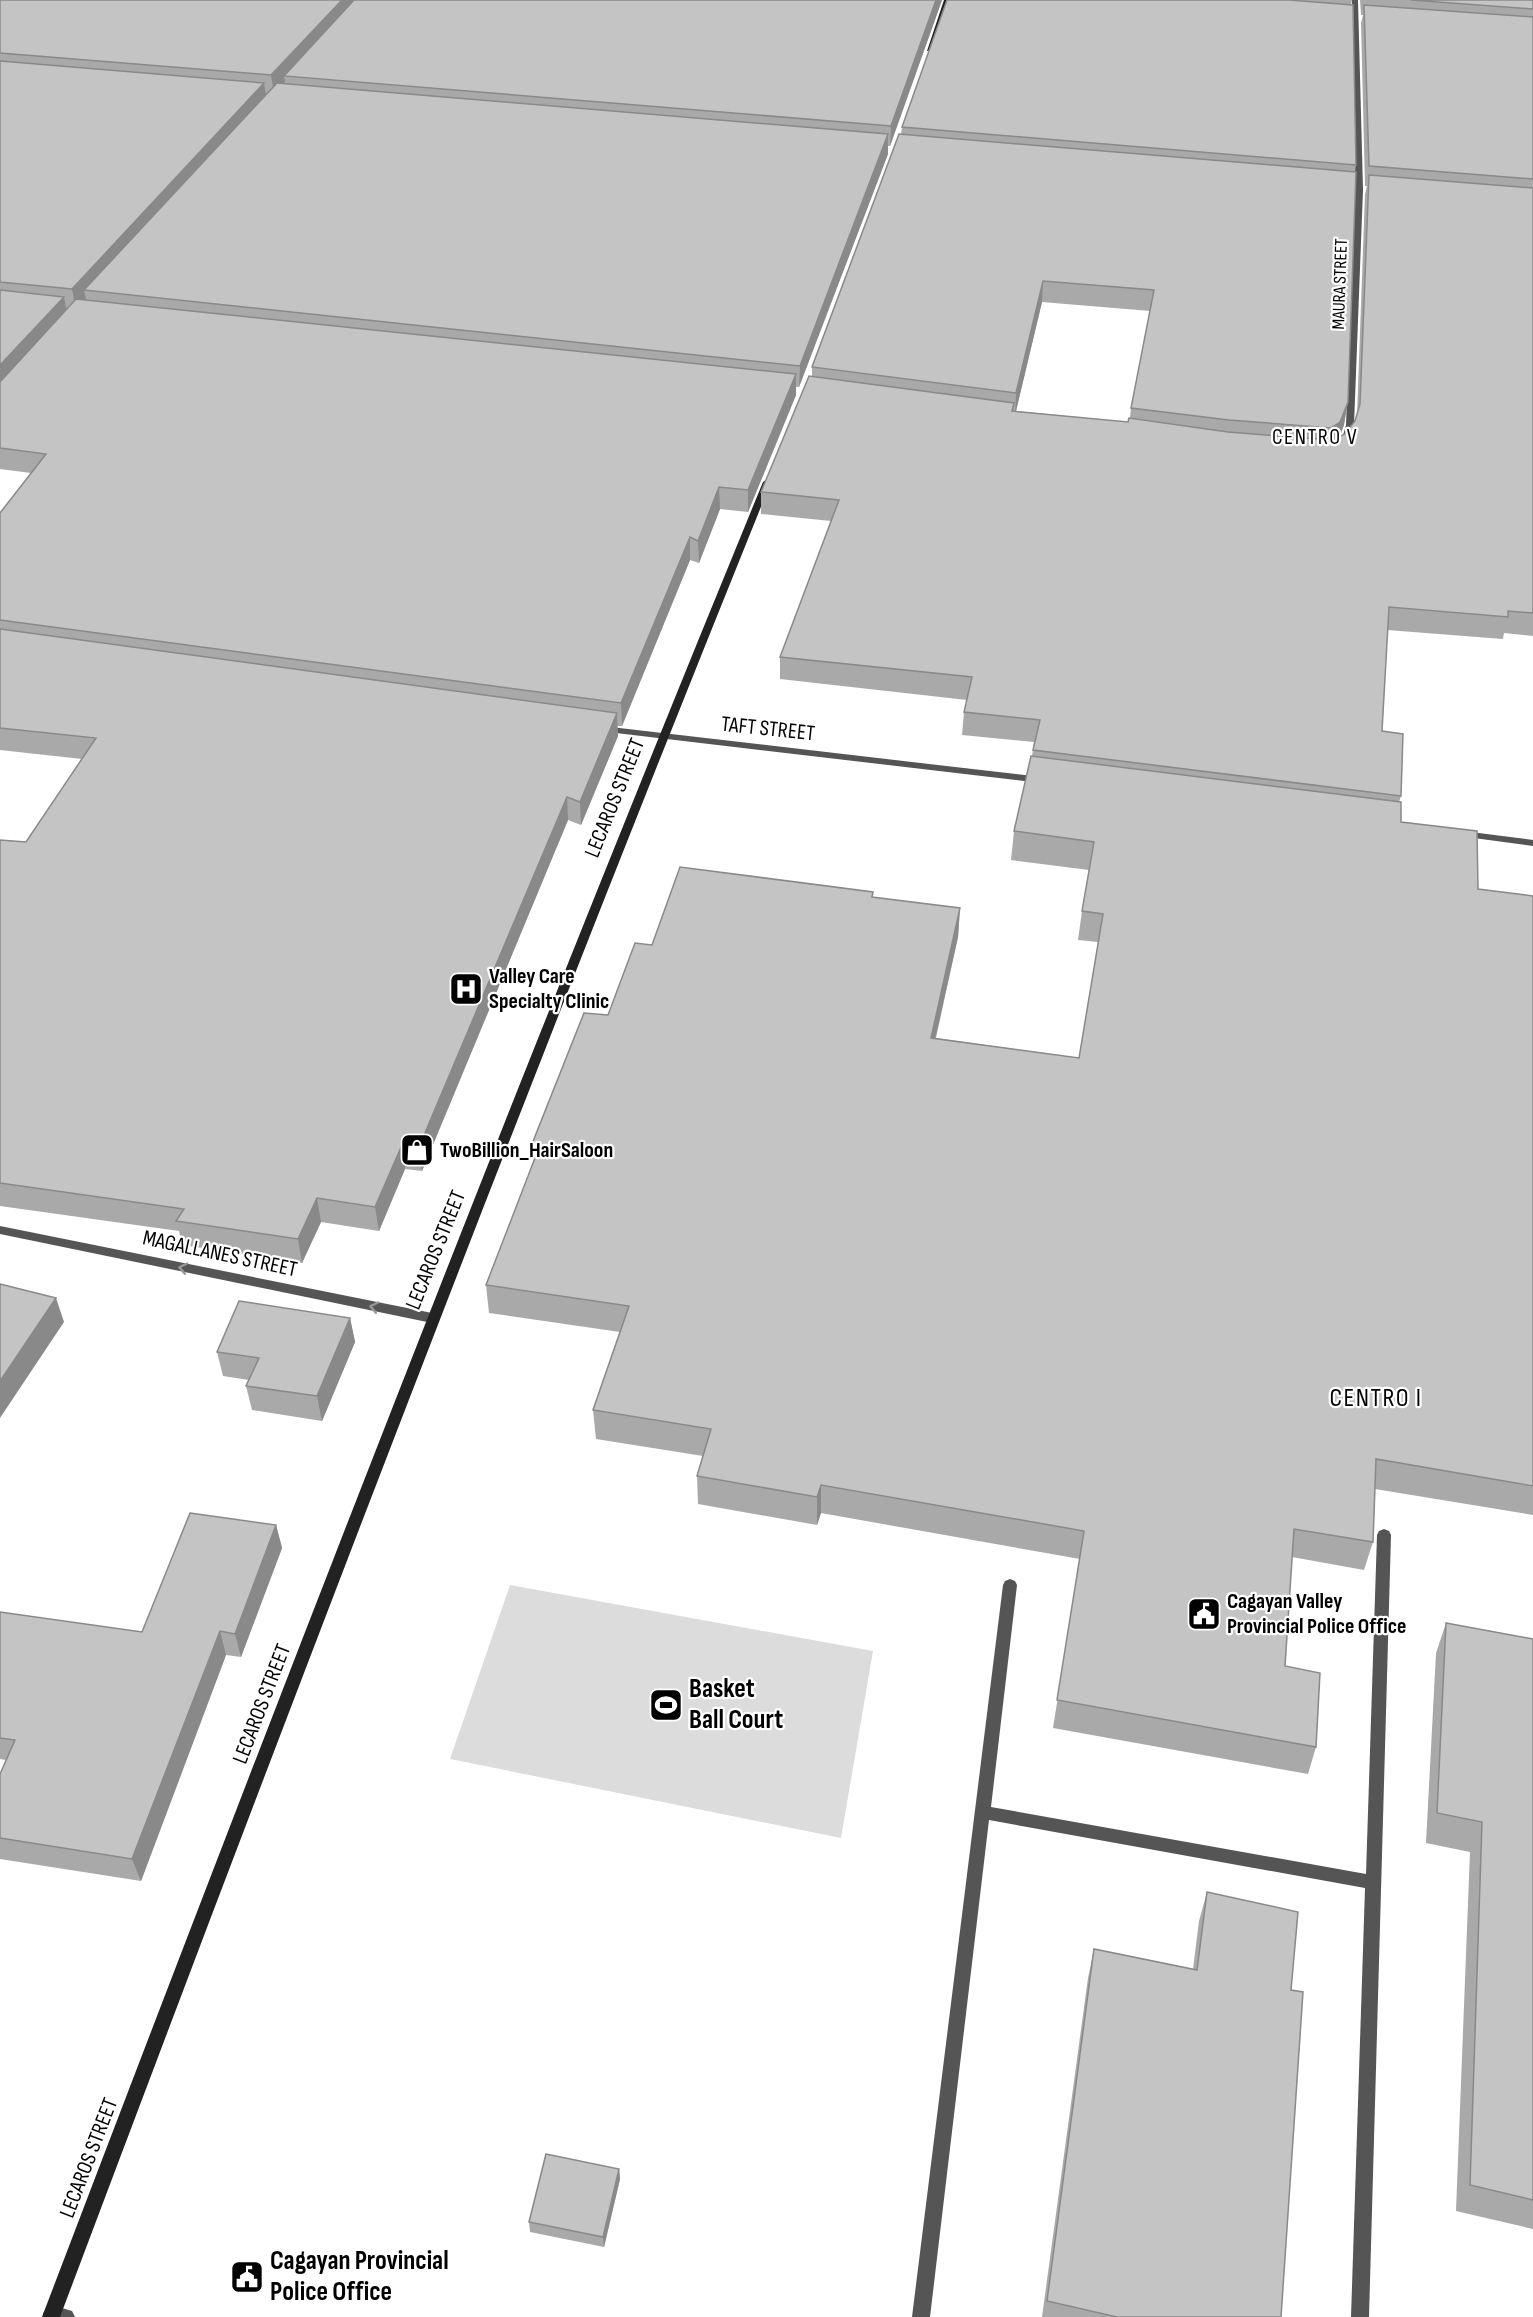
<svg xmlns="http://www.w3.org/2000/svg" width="1533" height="2317" font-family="'Sofia Sans Condensed',sans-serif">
  <rect width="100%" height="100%" fill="#fff"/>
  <polygon fill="#dcdcdc" points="510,1585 873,1651 841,1838 450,1759"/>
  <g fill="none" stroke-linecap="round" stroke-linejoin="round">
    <g fill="#555" fill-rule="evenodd">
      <polygon points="1384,1529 1389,1531 1391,1535 1369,2317 1351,2317 1365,1888 989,1820 930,2317 912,2317 1003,1585 1005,1581 1010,1579 1015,1581 1017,1585 991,1807 1366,1874 1377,1535 1379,1531"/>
      <polygon points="52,2305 72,2311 75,2317 44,2317 43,2314 46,2308"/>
    </g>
    <g fill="#555" fill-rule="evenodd">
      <polygon points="1352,0 1358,0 1363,190 1354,425 1349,442 1345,445 1341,442 1346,425 1355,190"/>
      <polygon points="602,726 1041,777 1046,780 1041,783 599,731 599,727"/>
      <polygon points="1463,831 1533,840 1533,846 1459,836 1458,834 1459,832"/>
      <polygon points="0,1226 432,1313 437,1315 438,1318 437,1321 432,1323 0,1234"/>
    </g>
    <g fill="#222" fill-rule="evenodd">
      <polygon points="944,0 950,0 932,50 927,51"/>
      <path d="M767,479L771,482C525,1090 291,1703 60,2317H42C276,1703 513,1090 763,482Z"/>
    </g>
  </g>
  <g fill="#a9a9a9" fill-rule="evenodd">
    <polygon points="0,0 942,0 890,146 888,146 888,154 799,387 796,387 796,395 748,512 720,509 699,563 690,560 622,726 617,726 618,736 581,825 568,820 422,1171 405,1169 379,1231 321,1222 302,1263 182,1245 179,1231 0,1206 0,840 26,842 82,759 0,750 0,513 31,473 0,469"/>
    <path d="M947,0H1352L1351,5L1356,165L1355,172L1344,425L1340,436L1345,434L1355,421L1357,415L1365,194L1367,186H1365L1361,23L1363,15H1361L1360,0H1533V636L1504,633L1503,639L1387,630L1382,731L1401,796L1399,802L1401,822L1478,889L1533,896V1515L1375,1489L1373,1542L1364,1570L1292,1557L1285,1666L1316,1747L1308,1774L1053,1728L1080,1559L821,1513L817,1525L698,1504L697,1476L703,1456L596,1439L593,1410L620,1332L489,1313L486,1285L534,1161L532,1144L608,1015L652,945L873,898L960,908L958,937L936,1038L1079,1058L1098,942L1078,940L1082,911L1089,870L1011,860L1014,831L1032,756L1034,742L962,735L964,712L967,700L780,679V657L831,521L761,514V492L812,376V367L901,135L902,127ZM1042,302L1150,311L1131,408L1130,418L1128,422L1016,411Z"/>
    <polygon points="350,1318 355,1342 322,1421 252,1410 246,1386 249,1380 223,1376 217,1352"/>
    <polygon points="276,1525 282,1548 241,1657 226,1655 141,1881 0,1859 0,1773 6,1760 0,1759 0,1612 142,1632"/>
    <polygon points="1446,1623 1533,1639 1533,2229 1456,2211 1470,1852 1426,1843 1436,1653"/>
    <polygon points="1207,1892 1291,1990 1281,2317 1042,2317 1088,1978 1094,1949 1193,1969 1199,1921"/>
    <polygon points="619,2169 620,2179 604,2247 530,2232 529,2222"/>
  </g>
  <g fill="#898989">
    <polygon points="342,0 361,0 284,76 285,82 274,94 271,75"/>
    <polygon points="936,0 942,0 890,146 891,126"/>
    <polygon points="264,83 267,102 84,290 86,299 76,310 72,289"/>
    <polygon points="888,134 888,154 799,387 800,366"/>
    <polygon points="1043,281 1042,302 1015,415 1016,393"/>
    <polygon points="64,297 68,318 0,392 0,365"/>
    <polygon points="796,374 796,395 748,512 748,490"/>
    <polygon points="1348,402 1344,425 1336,444 1327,451 1331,428"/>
    <polygon points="719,487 720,509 699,563 698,541"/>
    <polygon points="690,537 690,560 622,726 621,703"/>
    <polygon points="617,713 618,736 581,825 580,802"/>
    <polygon points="567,797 568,820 422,1171 419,1147"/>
    <polygon points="960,908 958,937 929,1066 931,1038"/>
    <polygon points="402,1145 405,1169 379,1231 375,1207"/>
    <polygon points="317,1198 321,1222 302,1263 298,1239"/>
    <polygon points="56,1298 64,1322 0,1418 0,1381"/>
    <polygon points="350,1318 355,1342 322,1421 317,1396"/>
    <polygon points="821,1485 821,1513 817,1525 817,1497"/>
    <polygon points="276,1525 282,1548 241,1657 235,1634"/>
    <polygon points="220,1631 226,1655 141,1881 132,1859"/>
    <polygon points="619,2169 620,2179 604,2247 603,2237"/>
  </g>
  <g fill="#c4c4c4" stroke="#898989" stroke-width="1.5">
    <polygon points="0,0 342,0 271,75 0,53"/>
    <polygon points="354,0 936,0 891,126 284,76"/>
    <polygon points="947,0 1289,0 1353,5 1356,165 902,127"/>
    <polygon points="1411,0 1533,0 1533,9"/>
    <polygon points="1364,5 1533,17 1533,179 1369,166"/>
    <polygon points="0,61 264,83 72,289 0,282"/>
    <polygon points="277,83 888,134 800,366 84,290"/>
    <polygon points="899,134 1356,172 1348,402 1340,422 1331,428 1229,420 1131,408 1154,290 1043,281 1016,393 812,367"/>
    <polygon points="1369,175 1533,188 1533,613 1508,611 1508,617 1389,607 1382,731 1403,734 1401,796 1033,750 1040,720 964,712 972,677 780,657 839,500 761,492 809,376 1014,403 1012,411 1128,422 1129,418 1228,432 1332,440 1345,434 1355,421 1360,404"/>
    <polygon points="0,290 64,297 0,365"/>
    <polygon points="76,299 796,374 748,490 719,487 698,541 690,537 621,703 0,620 0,513 46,454 0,448 0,382"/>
    <polygon points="0,629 617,713 580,802 567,797 419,1147 402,1145 375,1207 317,1198 298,1239 176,1221 184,1209 0,1183 0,840 26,842 96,738 0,728"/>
    <polygon points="1031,756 1401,802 1401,822 1477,831 1478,889 1533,896 1533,1486 1376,1459 1373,1542 1294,1529 1285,1666 1320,1673 1316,1747 1057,1700 1084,1531 821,1485 817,1497 697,1476 711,1429 593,1410 629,1306 486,1285 540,1145 532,1144 584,1013 608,1015 635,943 652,945 680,867 873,892 872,897 960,908 931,1038 1079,1058 1103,914 1082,911 1094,842 1014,831"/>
    <polygon points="0,1284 56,1298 0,1381"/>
    <polygon points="239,1301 350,1318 317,1396 246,1386 259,1358 217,1352"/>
    <polygon points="190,1513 276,1525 235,1634 220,1631 132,1859 0,1838 0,1774 15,1740 0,1738 0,1612 142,1632"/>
    <polygon points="1446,1623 1533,1639 1533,2200 1470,2185 1482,1822 1437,1813"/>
    <polygon points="1207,1892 1298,1912 1291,1990 1303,1992 1281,2317 1117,2317 1047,2301 1094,1949 1197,1970"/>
    <polygon points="546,2154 619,2169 603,2237 529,2222"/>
  </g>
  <defs><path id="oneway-chevron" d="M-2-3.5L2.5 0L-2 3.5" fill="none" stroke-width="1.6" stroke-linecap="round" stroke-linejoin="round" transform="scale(1.5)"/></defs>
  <g stroke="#999">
    <use href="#oneway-chevron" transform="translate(183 1268) rotate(-168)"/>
    <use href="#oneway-chevron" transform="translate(374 1307) rotate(-168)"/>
  </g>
  <defs>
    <symbol id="hospital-square" viewBox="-11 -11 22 22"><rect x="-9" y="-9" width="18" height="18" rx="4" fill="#000" stroke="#fff"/><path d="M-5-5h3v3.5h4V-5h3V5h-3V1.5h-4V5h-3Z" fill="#fff"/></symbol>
    <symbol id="shop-square" viewBox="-11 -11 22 22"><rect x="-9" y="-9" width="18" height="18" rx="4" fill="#000" stroke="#fff"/><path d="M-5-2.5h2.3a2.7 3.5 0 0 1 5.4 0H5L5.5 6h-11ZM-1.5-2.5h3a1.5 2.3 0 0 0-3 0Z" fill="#fff"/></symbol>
    <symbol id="civic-square" viewBox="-11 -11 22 22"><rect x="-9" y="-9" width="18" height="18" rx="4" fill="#000" stroke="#fff"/><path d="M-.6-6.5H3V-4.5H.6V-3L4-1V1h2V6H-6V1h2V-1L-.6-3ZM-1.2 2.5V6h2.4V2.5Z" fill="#fff"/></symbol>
    <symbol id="stadium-square" viewBox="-11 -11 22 22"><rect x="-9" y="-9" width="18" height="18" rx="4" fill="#000" stroke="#fff"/><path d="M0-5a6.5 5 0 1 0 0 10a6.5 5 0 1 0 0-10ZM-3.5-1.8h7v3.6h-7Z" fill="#fff"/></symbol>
  </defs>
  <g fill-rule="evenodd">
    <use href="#hospital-square" x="447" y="970" width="38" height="38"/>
    <use href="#shop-square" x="398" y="1131" width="38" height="38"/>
    <use href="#civic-square" x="1185" y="1595" width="38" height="38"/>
    <use href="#stadium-square" x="647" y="1686" width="38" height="38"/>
    <use href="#civic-square" x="228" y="2258" width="38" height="38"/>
  </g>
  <g text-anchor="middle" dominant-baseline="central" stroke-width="4.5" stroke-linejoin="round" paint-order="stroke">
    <g font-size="18" fill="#000" stroke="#fff">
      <text transform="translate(1340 284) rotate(-88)">MAURA STREET</text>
    </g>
    <g font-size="22" letter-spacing="1.5" fill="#000" stroke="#fff">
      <text x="1315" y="437">CENTRO V</text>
    </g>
    <g font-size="22" fill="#000" stroke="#fff">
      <text transform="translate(768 729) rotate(6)">TAFT STREET</text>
      <text transform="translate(615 798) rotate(-68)">LECAROS STREET</text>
      <text transform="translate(436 1250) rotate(-68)">LECAROS STREET</text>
      <text transform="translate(220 1254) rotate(12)">MAGALLANES STREET</text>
      <text transform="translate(262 1704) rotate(-69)">LECAROS STREET</text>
      <text transform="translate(89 2158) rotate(-69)">LECAROS STREET</text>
    </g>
    <g font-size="22" font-weight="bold" fill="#000" stroke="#fff" text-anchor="start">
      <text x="489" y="976">Valley Care<tspan x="489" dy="25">Specialty Clinic</tspan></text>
      <text x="440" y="1150">TwoBillion_HairSaloon</text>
      <text x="1227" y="1601">Cagayan Valley<tspan x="1227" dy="25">Provincial Police Office</tspan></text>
    </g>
    <g font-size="26" letter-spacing="1.5" fill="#000" stroke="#fff">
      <text x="1376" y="1398">CENTRO I</text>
    </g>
    <g font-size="27" font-weight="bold" fill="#000" stroke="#fff" text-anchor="start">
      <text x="689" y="1689">Basket<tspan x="689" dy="31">Ball Court</tspan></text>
      <text x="270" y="2261">Cagayan Provincial<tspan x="270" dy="31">Police Office</tspan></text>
    </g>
  </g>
</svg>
